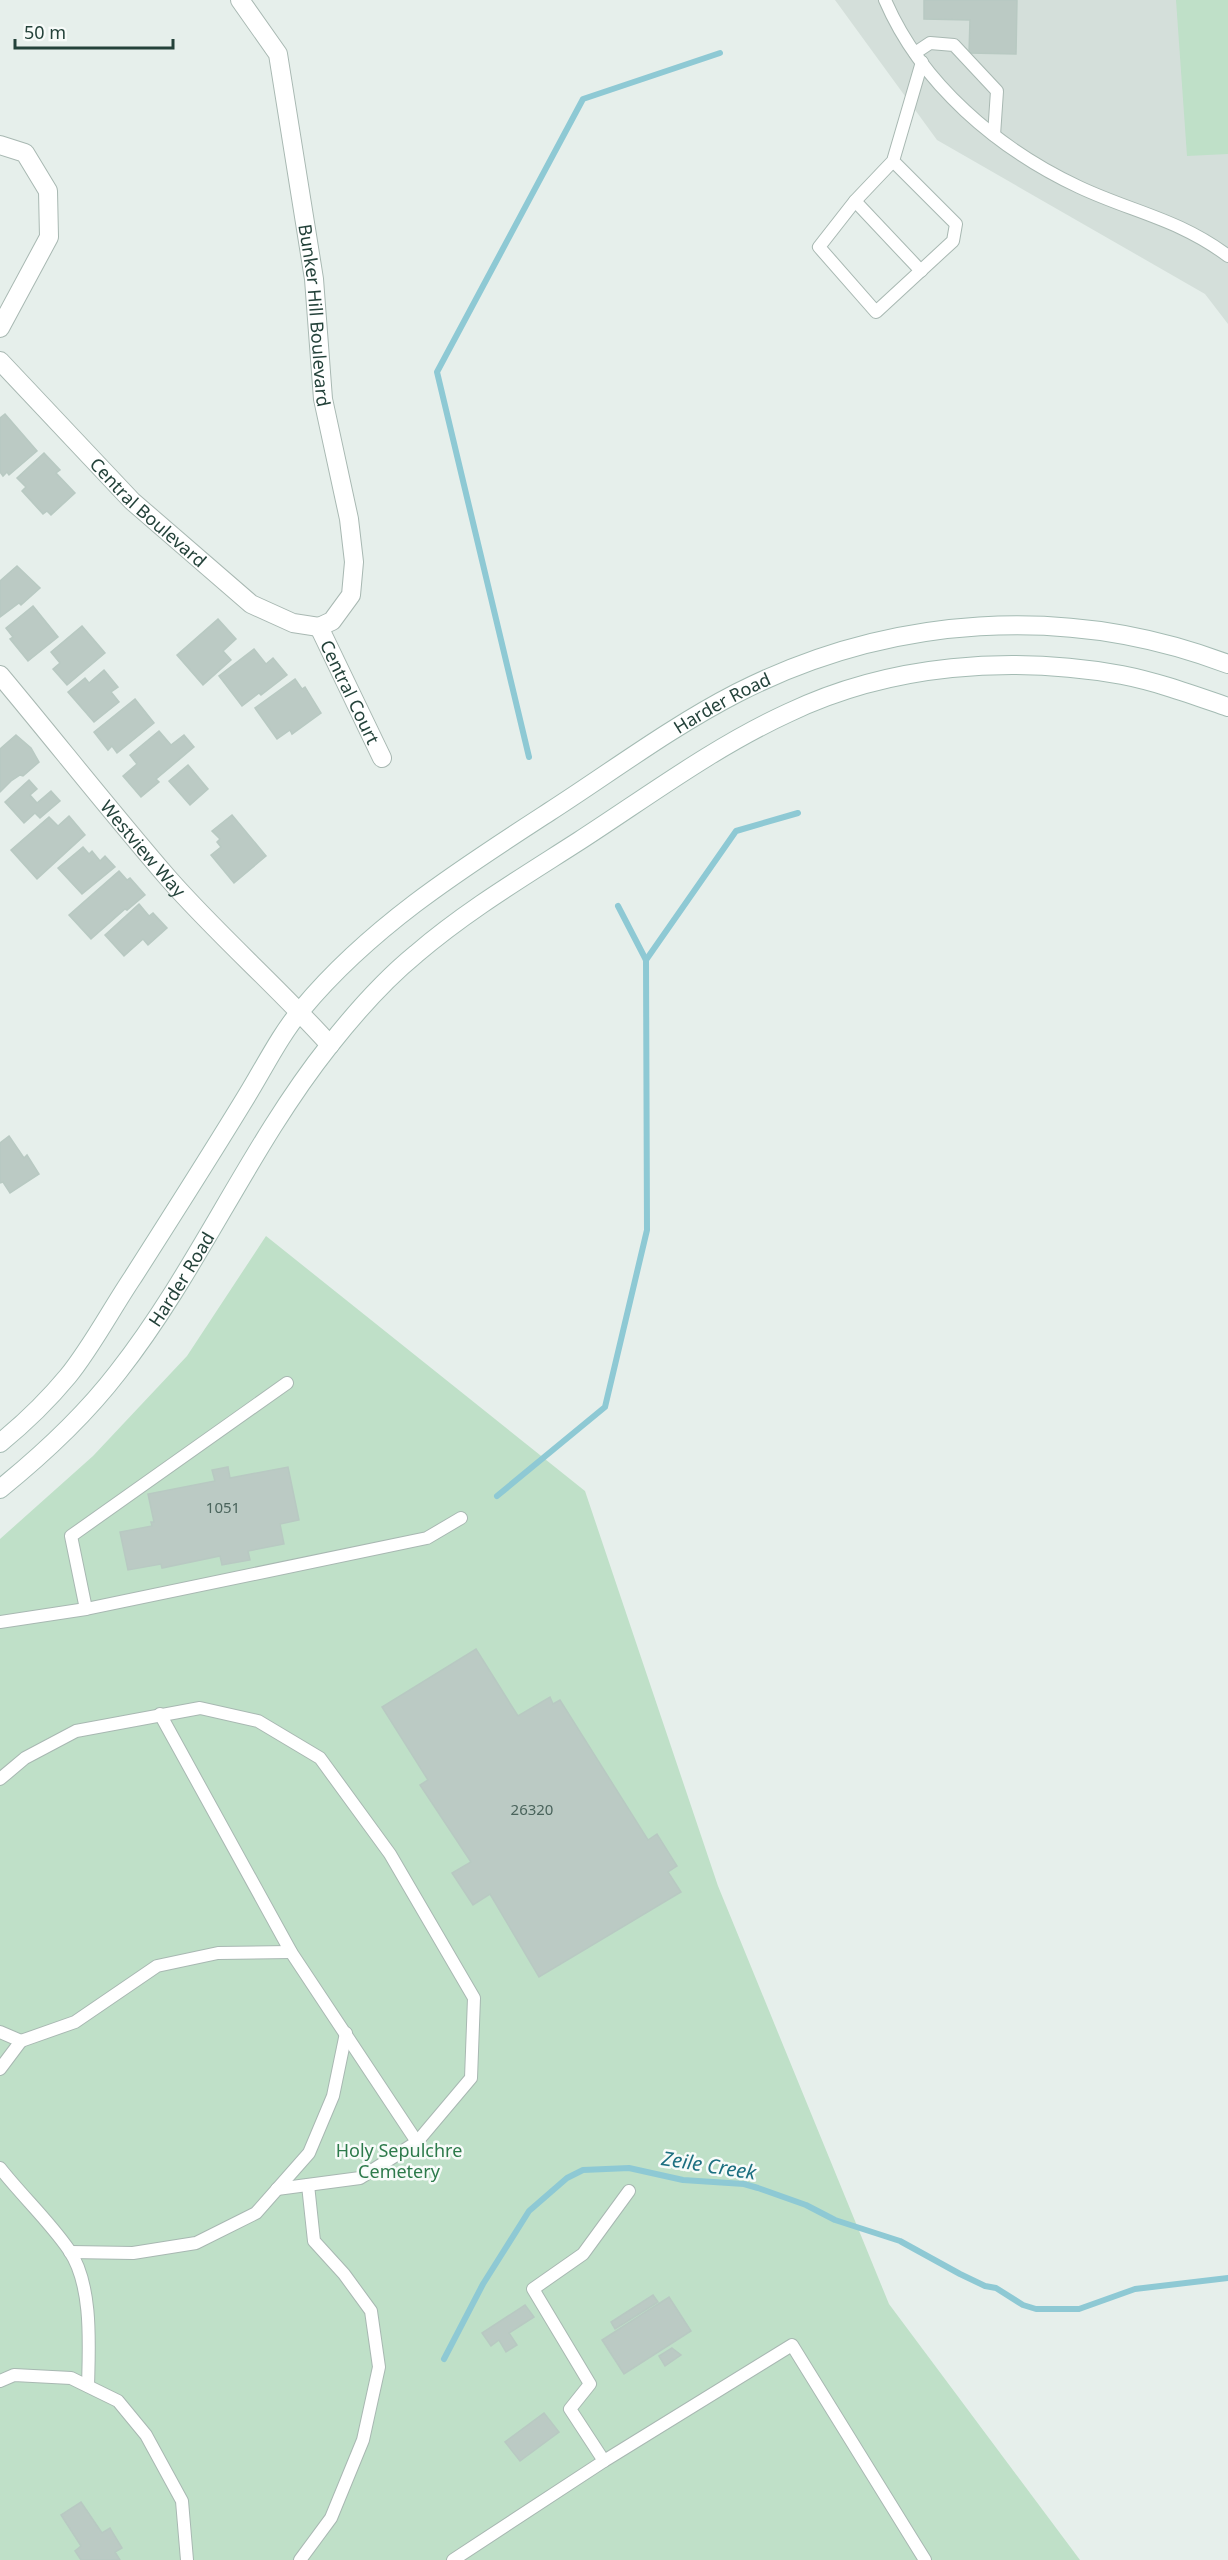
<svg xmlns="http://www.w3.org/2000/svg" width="1228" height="2560" font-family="'Noto Sans',sans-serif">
  <rect width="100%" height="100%" fill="#e6efeb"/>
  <polygon fill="#d4dfda" points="835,0 1228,0 1228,324 1205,294 937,140"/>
  <g fill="#bfe0c8">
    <polygon points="1176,0 1228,0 1228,154 1187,156"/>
    <polygon points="266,1236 585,1491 718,1886 889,2304 1080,2560 0,2560 0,1539 93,1456 187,1356"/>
  </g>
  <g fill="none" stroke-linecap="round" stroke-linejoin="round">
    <g stroke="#8ec9d4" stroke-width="6">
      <polyline points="529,757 437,372 583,99 720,53"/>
      <polyline points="646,960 736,831 798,813"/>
      <polyline points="497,1496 605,1407 647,1230 646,960 618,906"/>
      <polyline points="444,2359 483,2284 529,2211 567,2178 583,2170 629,2168 683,2180 744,2184 758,2188 806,2205 835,2220 900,2241 960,2274 985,2286 996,2288 1023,2305 1036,2309 1079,2309 1135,2289 1228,2278"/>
    </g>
  </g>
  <g fill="#bbcac4" stroke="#b8c9c2" stroke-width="1.5">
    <polygon points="924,0 1017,0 1016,54 969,53 970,20 924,19"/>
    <polygon points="5,414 37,451 9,475 7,472 3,476 0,472 0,418"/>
    <polygon points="44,453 60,470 56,473 75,493 51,515 47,511 43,514 22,491 26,487 17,478"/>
    <polygon points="17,566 40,588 21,605 19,603 0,617 0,581"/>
    <polygon points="33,606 58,637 28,661 10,639 13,637 6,628"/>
    <polygon points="218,619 236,639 223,651 231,660 203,685 177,655"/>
    <polygon points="82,626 105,653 67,685 53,669 60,663 51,652"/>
    <polygon points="254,649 266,664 273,658 287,675 261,695 259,693 242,706 219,676"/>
    <polygon points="104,670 118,687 111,692 119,702 94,722 68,692 85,678 89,683"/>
    <polygon points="295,679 302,689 305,687 321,713 292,734 290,730 277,739 255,708"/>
    <polygon points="135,699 154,723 117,753 112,746 108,750 94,732"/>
    <polygon points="159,731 171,745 184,735 194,747 156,779 159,782 141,797 123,776 137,764 130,755"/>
    <polygon points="16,735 31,748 39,762 23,776 20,775 11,781 0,792 0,749"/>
    <polygon points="188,765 208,789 190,805 169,781"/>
    <polygon points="29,780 37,789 30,795 37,803 51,791 60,801 40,818 35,813 24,823 5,802"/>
    <polygon points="232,815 266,856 234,883 211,855 221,847 217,842 220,839 212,831"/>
    <polygon points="69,816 85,835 37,879 11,850 49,817 58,826"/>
    <polygon points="83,847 89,854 92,851 100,861 105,856 115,867 82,894 58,868"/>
    <polygon points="119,871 127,880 130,878 145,895 127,910 125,909 91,939 69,915"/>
    <polygon points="139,904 149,916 153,913 167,928 148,945 143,939 124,956 105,935"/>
    <polygon points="9,1136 24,1158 27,1155 39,1174 10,1193 3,1182 0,1183 0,1143"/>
    <polygon points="228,1467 230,1478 288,1467 299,1520 280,1524 284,1544 248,1551 250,1560 222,1565 220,1556 162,1568 161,1564 128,1570 120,1532 152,1526 151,1522 154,1522 148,1494 215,1481 212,1470"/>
    <polygon points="476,1649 518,1716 550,1697 553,1704 560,1700 648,1840 657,1834 677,1866 668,1872 681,1892 539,1977 490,1894 473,1905 452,1873 471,1862 420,1785 428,1780 382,1707"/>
    <polygon points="653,2295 658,2302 615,2329 611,2322"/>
    <polygon points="669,2297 691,2331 624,2374 602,2340"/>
    <polygon points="525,2305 534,2317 509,2333 517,2345 506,2352 499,2340 491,2346 482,2333"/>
    <polygon points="672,2348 681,2355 665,2366 659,2356"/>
    <polygon points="544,2413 559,2432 520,2461 505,2442"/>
    <polygon points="81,2502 102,2533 110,2528 122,2548 115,2552 120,2560 81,2560 75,2551 81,2546 61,2515"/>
  </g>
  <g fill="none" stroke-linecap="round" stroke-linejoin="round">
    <defs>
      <g id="lane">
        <path d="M885,0C921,84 998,149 1079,187C1132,212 1179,219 1228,256"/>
        <polyline points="915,53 930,43 954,45 997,91 994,135"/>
        <polyline points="893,161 855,201 819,247 876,312 953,241 956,224 893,161 922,62"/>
        <polyline points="855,201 921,271"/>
        <polyline points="86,1609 427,1538 461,1518"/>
        <polyline points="0,1622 86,1609 71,1536 287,1383"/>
        <polyline points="160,1714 291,1952 417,2142"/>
        <polyline points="0,1779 25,1758 76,1731 200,1708 258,1721 320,1758 390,1854 474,1998 471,2078 417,2142 360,2178 277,2189"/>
        <polyline points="0,2032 21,2041 0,2069"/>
        <polyline points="21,2041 75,2022 157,1966 218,1953 291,1952"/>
        <path d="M0,2168C22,2196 49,2221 69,2250C93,2285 89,2346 88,2386"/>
        <polyline points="70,2252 133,2253 196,2243 256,2213 309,2153 333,2096 346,2033"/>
        <polyline points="0,2381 14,2375 71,2378 118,2401 146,2435 182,2501 187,2560"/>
        <polyline points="604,2461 792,2345 925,2560"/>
        <polyline points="300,2560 331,2518 363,2440 379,2367 371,2311 344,2274 314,2241 308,2185"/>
        <polyline points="453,2560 604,2461 570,2409 590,2384 533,2289 583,2254 629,2191"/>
      </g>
      <g id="street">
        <path id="s1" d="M240,0L278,54L314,279L323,399L349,519L354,562L351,595L332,621L319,627"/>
        <polyline points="0,145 25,153 48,191 49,237 0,328"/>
        <path id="s2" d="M0,361L132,501L251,604L293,623L319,627"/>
        <path id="s3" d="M319,627L382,758"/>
        <path id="s4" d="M0,675C56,742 111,812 168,878C219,936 278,987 330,1045"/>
      </g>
      <g id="secondary">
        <path id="s5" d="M0,1443C22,1425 49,1399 68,1376C91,1348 112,1308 133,1277C170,1219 207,1161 243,1102C262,1072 279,1036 302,1009C370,927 461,869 549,812C611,772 671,727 737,693C890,615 1067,603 1228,664"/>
        <path id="s6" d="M0,1489C42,1455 85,1415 118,1372C198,1270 249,1147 329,1046C355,1013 383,981 416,954C466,911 523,877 579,841C647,797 714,747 788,713C890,664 1011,655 1122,675C1158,682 1193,695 1228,707"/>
      </g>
    </defs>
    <use href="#lane" stroke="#a8b8b2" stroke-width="14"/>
    <use href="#street" stroke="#a8b8b2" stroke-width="20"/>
    <use href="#secondary" stroke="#a4bbb3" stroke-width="20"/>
    <use href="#lane" stroke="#fff" stroke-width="12"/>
    <use href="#street" stroke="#fff" stroke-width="18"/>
    <use href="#secondary" stroke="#fff" stroke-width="18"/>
  </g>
  <g text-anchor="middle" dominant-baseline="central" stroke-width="5" stroke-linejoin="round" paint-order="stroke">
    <g font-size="15" fill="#4a645c">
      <text x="223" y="1507">1051</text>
      <text x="532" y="1809">26320</text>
    </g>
    <g font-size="18" fill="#24423a" stroke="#f7fbf9">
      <text stroke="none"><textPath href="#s1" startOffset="330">Bunker Hill Boulevard</textPath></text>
      <text stroke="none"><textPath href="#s2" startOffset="212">Central Boulevard</textPath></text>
      <text stroke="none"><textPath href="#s3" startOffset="72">Central Court</textPath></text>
      <text stroke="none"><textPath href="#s5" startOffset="1053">Harder Road</textPath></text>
      <text stroke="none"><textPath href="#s4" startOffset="225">Westview Way</textPath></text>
      <text stroke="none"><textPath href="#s6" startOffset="279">Harder Road</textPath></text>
    </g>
    <g font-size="18" fill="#2d7a4b" stroke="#f7fbf9">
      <text x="399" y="2150">Holy Sepulchre<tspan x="399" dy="21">Cemetery</tspan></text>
    </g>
    <g font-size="20" font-style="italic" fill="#1c6f80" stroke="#f7fbf9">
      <text transform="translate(709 2165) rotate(9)">Zeile Creek</text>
    </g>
  </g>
  <path d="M15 39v9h158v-9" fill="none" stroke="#24423a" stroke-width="3"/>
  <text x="24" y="39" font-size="18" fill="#24423a" stroke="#f7fbf9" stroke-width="4.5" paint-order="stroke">50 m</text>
</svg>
